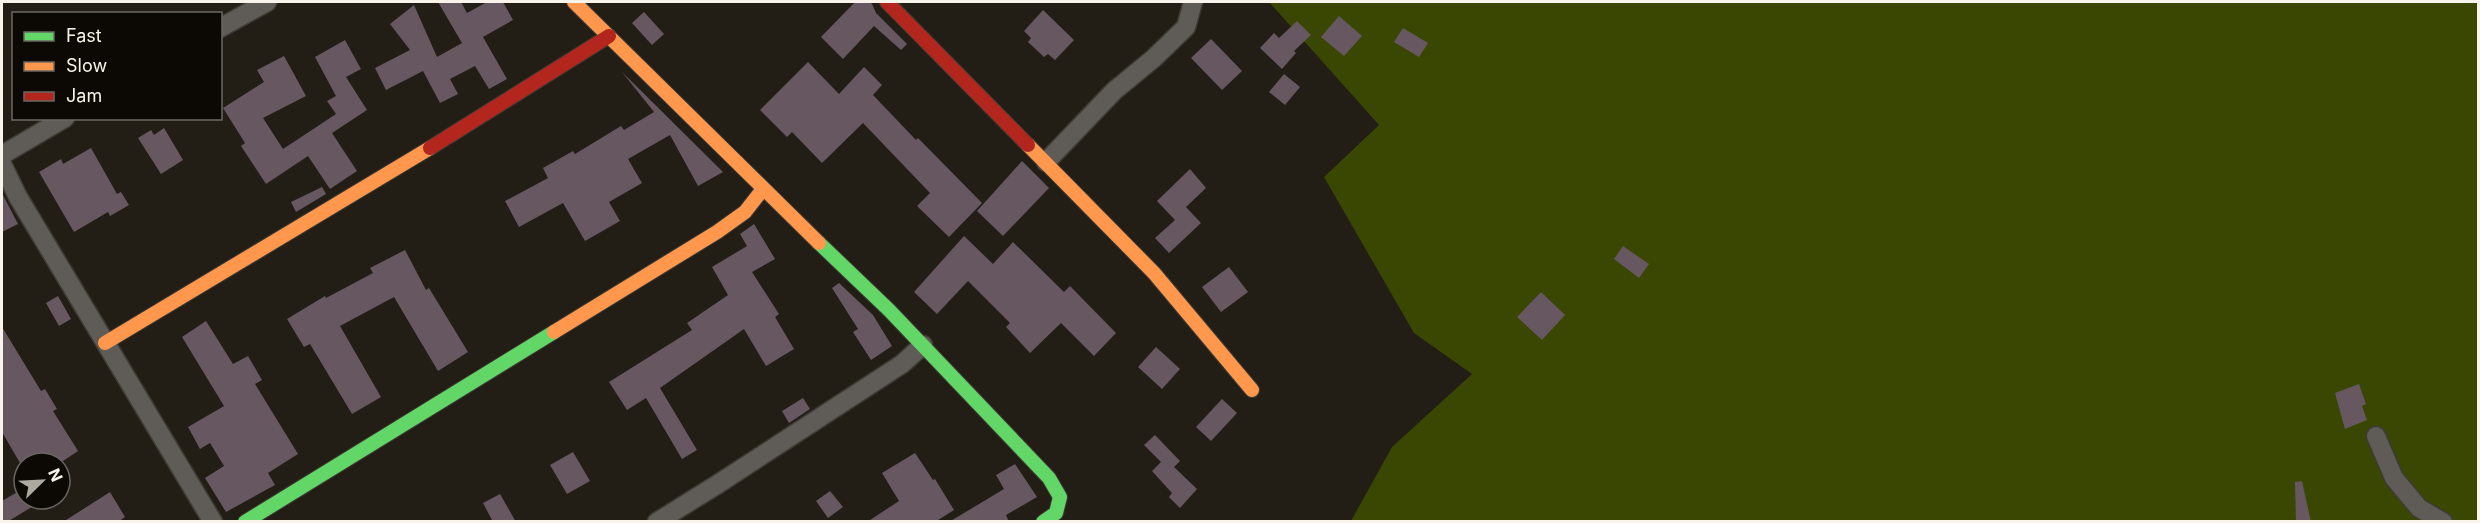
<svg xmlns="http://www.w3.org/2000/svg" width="2480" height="523" font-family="Inter,sans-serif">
  <rect width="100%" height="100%" fill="#221e16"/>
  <polygon fill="#394703" points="1269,2 2478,2 2478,521 1351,521 1392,447 1472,374 1414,333 1324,177 1379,125"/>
  <g fill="#665761">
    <polygon points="438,2 461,2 467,13 487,2 503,2 513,20 483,37 507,79 489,89 475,66 450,79 458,94 440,103 423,71 386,90 375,68 410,50 390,24 414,5 437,57 462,43"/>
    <polygon points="855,2 870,2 872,4 876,13 907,44 901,50 874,26 843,59 821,37"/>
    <polygon points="1043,10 1074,40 1055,60 1048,54 1044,57 1028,42 1031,38 1024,31"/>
    <polygon points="644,12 664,34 652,45 632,23"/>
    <polygon points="1339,16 1362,36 1344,56 1321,37"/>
    <polygon points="1297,21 1311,35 1294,51 1296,53 1282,69 1260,48 1274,33 1279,38"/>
    <polygon points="1403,28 1428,43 1419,57 1394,42"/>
    <polygon points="1211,39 1242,71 1222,90 1191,58"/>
    <polygon points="345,40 361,69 346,77 367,110 332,133 357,171 330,189 308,156 266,184 241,146 245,143 223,108 264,82 257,70 284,56 306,96 263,118 283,149 336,114 327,101 336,96 315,57"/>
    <polygon points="808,62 839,94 864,67 882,85 873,95 916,140 918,138 982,203 949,237 917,206 930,193 863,123 822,163 792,132 787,137 760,110"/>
    <polygon points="622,72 723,172 698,186 670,135 628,159 642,183 609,202 620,221 585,241 563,203 519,227 505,201 548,178 543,168 573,151 575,154 621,126 624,130 654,112"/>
    <polygon points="1284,74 1300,87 1285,105 1269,92"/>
    <polygon points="164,128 183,160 161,174 138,138 151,130 154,135"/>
    <polygon points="91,148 117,194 121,192 129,205 110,216 108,212 74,232 39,172 61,159 63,164"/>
    <polygon points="1022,161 1049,188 1003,236 977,211"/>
    <polygon points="1190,169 1206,188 1186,207 1201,223 1169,253 1155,238 1175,220 1157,201"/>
    <polygon points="322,187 326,194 296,212 291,202"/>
    <polygon points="2,193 18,224 2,232"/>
    <polygon points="754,224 775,259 752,272 779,314 775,317 794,349 766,366 744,329 660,388 697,450 682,459 646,398 627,410 609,382 692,330 687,323 728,295 712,267 747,246 740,234"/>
    <polygon points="964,236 993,264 1013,242 1064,292 1070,286 1116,333 1094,356 1061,323 1030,353 1006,327 1010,323 968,281 937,314 914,292"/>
    <polygon points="1623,246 1649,264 1639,278 1614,259"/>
    <polygon points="405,250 426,290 429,288 468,352 438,371 394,297 340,326 381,397 352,414 310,344 304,347 287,319 325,296 326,298 373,273 370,268"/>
    <polygon points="1229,267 1248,292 1221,312 1202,287"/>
    <polygon points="839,283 873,315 892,346 871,360 853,332 858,329 832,288"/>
    <polygon points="1541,292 1565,315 1542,340 1517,317"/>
    <polygon points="58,296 71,319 59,326 46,303"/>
    <polygon points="206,321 233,364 248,356 262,380 255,384 298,454 268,473 275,485 226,512 205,478 224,466 210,443 200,449 188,427 224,406 182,337"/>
    <polygon points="2,327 41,391 45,389 57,409 53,411 78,451 60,463 20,463 2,432"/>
    <polygon points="1156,347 1180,369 1162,389 1138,367"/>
    <polygon points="2359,384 2366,404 2362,406 2367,420 2345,429 2335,393"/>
    <polygon points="803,398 810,409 789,423 782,411"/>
    <polygon points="1222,399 1237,413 1211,441 1196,427"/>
    <polygon points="1155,435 1180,461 1174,467 1197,489 1180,508 1169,497 1172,493 1152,471 1161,462 1144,445"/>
    <polygon points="573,452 590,481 567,494 550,465"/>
    <polygon points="915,453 933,480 935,479 954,510 935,522 867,522 899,501 882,473"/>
    <polygon points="1015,464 1037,497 1006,515 1009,522 949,522 1004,489 996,475"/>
    <polygon points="2302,481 2311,522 2296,522 2295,482"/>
    <polygon points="24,488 24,499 45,499 7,522 2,522 2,501"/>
    <polygon points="830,491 843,507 828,518 816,501"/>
    <polygon points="110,492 125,517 118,522 63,522"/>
    <polygon points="500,494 516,522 493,522 483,503"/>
  </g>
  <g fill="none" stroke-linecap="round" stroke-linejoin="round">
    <defs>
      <g id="street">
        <polyline points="220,28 267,2"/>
        <polyline points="2,155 65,118"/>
        <polyline points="1046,162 1114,91 1154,58 1186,27 1193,2"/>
        <polyline points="2,164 18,197 213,522"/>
        <polyline points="2376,436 2394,478 2419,508 2443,522"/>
        <polyline points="657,522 718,484 902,364 923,345"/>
      </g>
      <g id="fast">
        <polyline points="819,243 889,310 1049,478 1060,497 1056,513 1043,522"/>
        <polyline points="245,522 554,332"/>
      </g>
      <g id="slow">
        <polyline points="574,2 819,243"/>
        <polyline points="1028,145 1154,273 1252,390"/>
        <polyline points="554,332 717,232 745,212 763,189"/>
        <polyline points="105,343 430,148"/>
      </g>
      <g id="jam">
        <polyline points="887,2 1028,145"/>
        <polyline points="430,148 609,36"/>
      </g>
    </defs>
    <use href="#street" stroke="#3e3b35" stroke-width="21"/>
    <use href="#fast" stroke="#3e3b35" stroke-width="16"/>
    <use href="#slow" stroke="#3e3b35" stroke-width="16"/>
    <use href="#jam" stroke="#3e3b35" stroke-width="16"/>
    <use href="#street" stroke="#5f5c57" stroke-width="18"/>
    <use href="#fast" stroke="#63d668" stroke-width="14"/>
    <use href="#slow" stroke="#ff974d" stroke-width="14"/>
    <use href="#jam" stroke="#b3261e" stroke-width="14"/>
  </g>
  <rect width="2480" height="523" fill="none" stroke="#f9f4eb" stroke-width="6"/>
  <rect x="12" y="12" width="210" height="108" fill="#0c0905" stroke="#6b6761" stroke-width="1.5"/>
  <rect x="24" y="32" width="30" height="9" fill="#63d668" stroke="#6b6761" stroke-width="1.5"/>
  <text x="66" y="42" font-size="18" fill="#f9f4eb">Fast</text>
  <rect x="24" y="62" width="30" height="9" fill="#ff974d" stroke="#6b6761" stroke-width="1.5"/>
  <text x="66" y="72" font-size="18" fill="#f9f4eb">Slow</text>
  <rect x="24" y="92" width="30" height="9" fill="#b3261e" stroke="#6b6761" stroke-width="1.5"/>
  <text x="66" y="102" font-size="18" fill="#f9f4eb">Jam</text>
  <g transform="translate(42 481) rotate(66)"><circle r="28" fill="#0c0905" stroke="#6b6761" stroke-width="1.5"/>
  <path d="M0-4.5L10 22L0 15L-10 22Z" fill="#aea9a0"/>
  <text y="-9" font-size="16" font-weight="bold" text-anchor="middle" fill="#f9f4eb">N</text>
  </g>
</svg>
